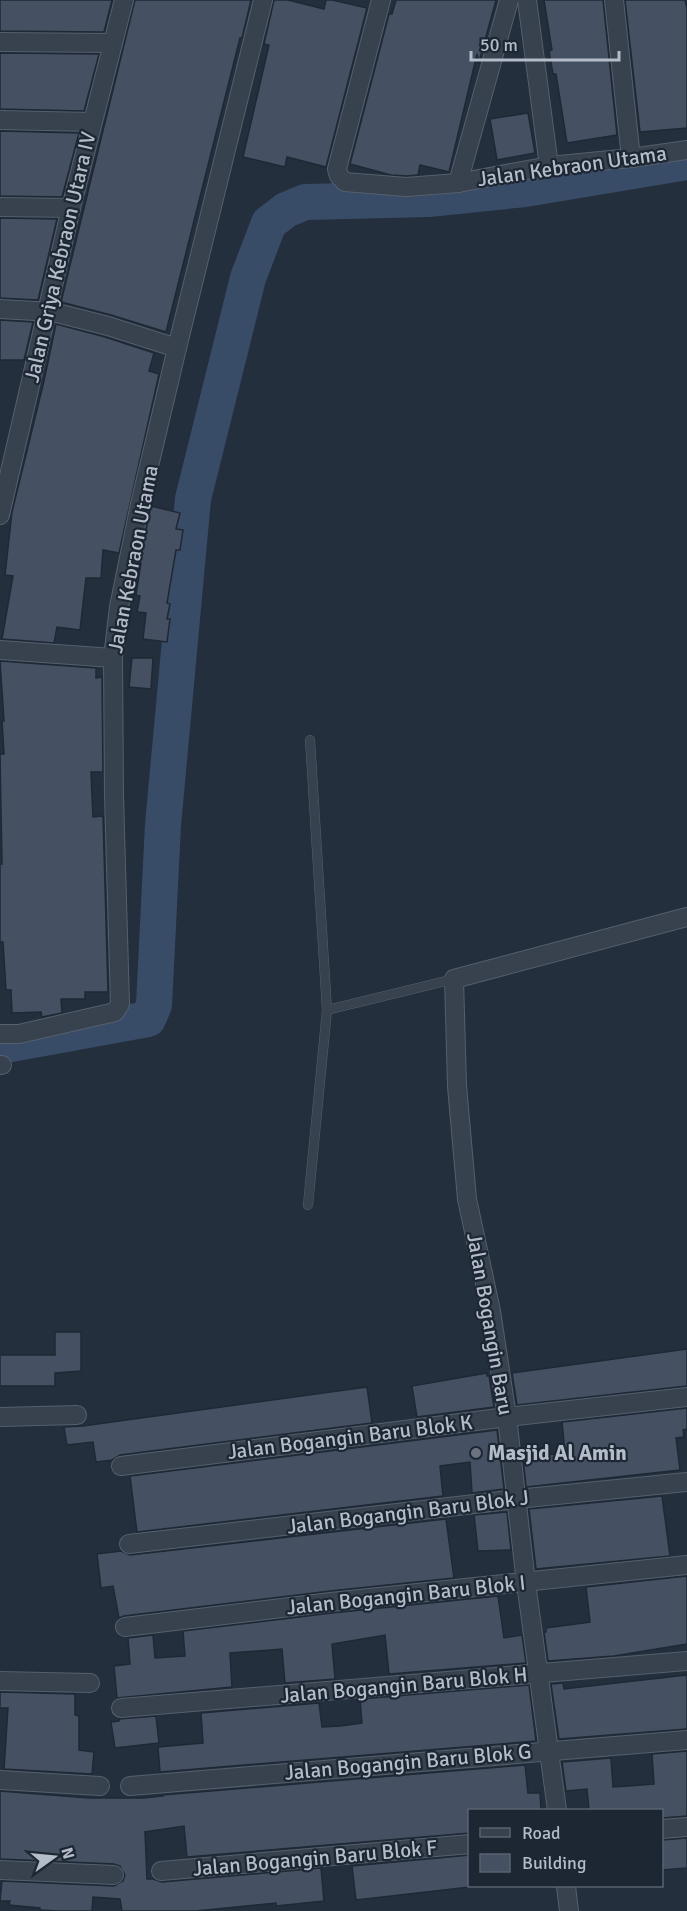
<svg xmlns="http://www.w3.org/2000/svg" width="687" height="1911" font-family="Signika,sans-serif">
  <rect width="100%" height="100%" fill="#242f3e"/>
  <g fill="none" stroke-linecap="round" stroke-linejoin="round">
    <polyline stroke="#394c67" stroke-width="36" points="0,1046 148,1019 154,1005 163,825 193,499 248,278 269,223 286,210 305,202 428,199 525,189 687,162"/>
  </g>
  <g fill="#455162" stroke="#1f2835" stroke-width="1.5">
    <polygon points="0,0 112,0 104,32 0,31"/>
    <polygon points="135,0 251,0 242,38 240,38 166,332 111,315 61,302"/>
    <polygon points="274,0 288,0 324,9 326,0 332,0 367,8 326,167 287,157 285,167 243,157 269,45 264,44"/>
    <polygon points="396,0 496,0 479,62 477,54 449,172 420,165 418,175 406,176 391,175 350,164 389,14 392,14"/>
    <polygon points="544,0 603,0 617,135 567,143 556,74 553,74 549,51 552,50"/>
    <polygon points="625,0 685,0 687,8 687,128 640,132"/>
    <polygon points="0,53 99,54 84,111 0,109"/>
    <polygon points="528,113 535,153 497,160 490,119"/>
    <polygon points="0,131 79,133 62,197 0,196"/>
    <polygon points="0,218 57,219 38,300 0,298"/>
    <polygon points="0,320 33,322 24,360 0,360"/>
    <polygon points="56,324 105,337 154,353 149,371 159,374 119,553 103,550 101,578 86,578 80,630 57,627 54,643 2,639 13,576 5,575 12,512 44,381"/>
    <polygon points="151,506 180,513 176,529 183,530 180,550 176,550 167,603 170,604 167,619 170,619 167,642 143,639 146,613 137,612 140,596 136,595 141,563 139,563"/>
    <polygon points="132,658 153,658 151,689 129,687"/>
    <polygon points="0,661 96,668 96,678 102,677 103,772 91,772 93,817 103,816 108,992 85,992 85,999 61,999 62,1013 42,1017 41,1012 12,1013 11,990 6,990 3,942 0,942 0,864 2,864 0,754 4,754 2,721 4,721"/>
    <polygon points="55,1332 81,1332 81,1371 55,1373 55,1386 0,1386 0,1355 55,1355"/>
    <polygon points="687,1349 687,1386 517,1405 512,1373"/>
    <polygon points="487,1373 487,1376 489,1376 494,1407 417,1417 412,1386"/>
    <polygon points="367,1387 372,1423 120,1455 112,1460 96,1462 93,1442 67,1445 64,1427 83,1426"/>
    <polygon points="687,1408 687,1429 683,1430 684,1437 676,1438 680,1470 526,1487 523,1457 565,1453 562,1422"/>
    <polygon points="497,1430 504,1489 472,1493 470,1462 440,1466 443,1496 137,1532 130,1476"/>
    <polygon points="662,1496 670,1556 536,1569 529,1509"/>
    <polygon points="507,1512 511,1550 478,1551 474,1515"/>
    <polygon points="446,1519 454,1578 330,1591 124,1616 119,1618 113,1586 101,1588 97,1554 121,1551 130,1555"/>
    <polygon points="687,1576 687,1644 614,1656 548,1661 544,1632 546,1632 546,1628 590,1622 586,1587"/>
    <polygon points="498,1596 504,1638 522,1635 526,1663 389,1674 385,1635 332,1644 335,1679 285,1683 282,1649 230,1653 232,1687 117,1698 114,1666 130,1664 128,1638 153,1635 155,1658 185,1656 183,1631 332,1613"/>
    <polygon points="687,1675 687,1729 559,1739 551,1684 563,1683 564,1689"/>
    <polygon points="529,1685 536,1741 160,1772 158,1747 203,1743 201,1713 319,1703 322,1727 340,1726 362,1723 360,1699"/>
    <polygon points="0,1692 75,1694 75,1715 79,1716 79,1750 94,1752 92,1774 4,1769 8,1708 0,1708"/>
    <polygon points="156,1716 159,1743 115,1748 111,1722 119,1721 119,1719"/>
    <polygon points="687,1751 687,1816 662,1818 662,1810 589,1810 587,1789 566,1791 562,1762 611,1758 613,1787 629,1786 654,1784 652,1754"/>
    <polygon points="525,1765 528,1793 540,1793 541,1810 470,1810 470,1833 187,1857 184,1826 145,1832 147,1879 153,1879 162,1882 321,1868 324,1901 276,1906 276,1903 196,1911 122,1911 120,1899 93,1897 92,1911 58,1911 40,1910 40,1908 9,1905 10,1901 0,1901 2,1881 114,1886 123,1881 125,1875 120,1866 114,1864 0,1859 0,1791 89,1798 143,1798 163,1796 162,1795"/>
    <polygon points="687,1838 687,1868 662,1870 662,1840"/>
    <polygon points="470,1855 470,1887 356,1900 352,1866"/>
  </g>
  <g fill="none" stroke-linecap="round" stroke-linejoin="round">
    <defs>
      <g id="lane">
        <polyline points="327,1010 454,979"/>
        <polyline points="308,1205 327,1010 310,740"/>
      </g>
      <g id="street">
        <polyline points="381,0 337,169 339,176 345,182 406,187 458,183 549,166 631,158 687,150"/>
        <polyline points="527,0 549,166"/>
        <polyline points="614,0 631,158"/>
        <polyline points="0,42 113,43"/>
        <polyline points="0,120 92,122"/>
        <polyline points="458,183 509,0"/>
        <polyline points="0,207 71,208"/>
        <polyline points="0,309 53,312 108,326 177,348"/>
        <polyline points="0,515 71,208 124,0"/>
        <polyline points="0,650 113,658"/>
        <polyline points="0,1034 19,1034 115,1012 120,1004 114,796 113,658 119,607 140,504 177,348 263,0"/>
        <polyline points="0,1065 2,1065"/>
        <polyline points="0,1417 77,1415"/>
        <polyline points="121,1466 507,1417 687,1397"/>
        <polyline points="129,1544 517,1499 687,1482"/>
        <polyline points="125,1627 331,1602 687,1565"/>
        <polyline points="0,1681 90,1683"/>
        <polyline points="121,1708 687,1661"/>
        <polyline points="0,1780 100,1786"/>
        <polyline points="130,1786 687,1740"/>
        <polyline points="557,1810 526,1583 507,1417 491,1311 467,1199 457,1086 454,979 687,917"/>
        <polyline points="662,1829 687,1827"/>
        <polyline points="0,1870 114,1875"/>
        <polyline points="161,1871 470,1844"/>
        <polyline points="566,1886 569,1911"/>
      </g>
    </defs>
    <use href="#lane" stroke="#565f6c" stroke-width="10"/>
    <use href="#street" stroke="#565f6c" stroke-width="20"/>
    <use href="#lane" stroke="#38414e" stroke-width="9"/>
    <use href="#street" stroke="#38414e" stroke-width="18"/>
  </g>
  <circle fill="#6b7280" stroke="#1d2633" stroke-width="2" cx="476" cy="1453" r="6"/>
  <g text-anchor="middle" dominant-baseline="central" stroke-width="4.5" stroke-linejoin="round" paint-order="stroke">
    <g font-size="21" fill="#b4bcc9" stroke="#1d2633">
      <text transform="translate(572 166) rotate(-8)">Jalan Kebraon Utama</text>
      <text transform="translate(60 257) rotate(-77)">Jalan Griya Kebraon Utara IV</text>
      <text transform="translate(133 559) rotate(-79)">Jalan Kebraon Utama</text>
      <text transform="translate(490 1324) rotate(80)">Jalan Bogangin Baru</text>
      <text transform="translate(350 1437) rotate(-7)">Jalan Bogangin Baru Blok K</text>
      <text transform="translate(408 1512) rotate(-7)">Jalan Bogangin Baru Blok J</text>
      <text transform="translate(406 1595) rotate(-6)">Jalan Bogangin Baru Blok I</text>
      <text transform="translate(404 1685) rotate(-5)">Jalan Bogangin Baru Blok H</text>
      <text transform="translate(408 1762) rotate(-5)">Jalan Bogangin Baru Blok G</text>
      <text transform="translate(315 1858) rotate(-5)">Jalan Bogangin Baru Blok F</text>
    </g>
    <g font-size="21" font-weight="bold" fill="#b4bcc9" stroke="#1d2633" text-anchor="start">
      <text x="488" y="1453">Masjid Al Amin</text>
    </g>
  </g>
  <rect x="468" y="1809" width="195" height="78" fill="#1d2633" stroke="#59626f" stroke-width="1.5"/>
  <rect x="480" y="1828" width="30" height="9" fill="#38414e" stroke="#59626f" stroke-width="1.5"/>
  <text x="522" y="1839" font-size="18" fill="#b4bcc9">Road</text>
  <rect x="480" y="1854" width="30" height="18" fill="#455162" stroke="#59626f" stroke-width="1.5"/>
  <text x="522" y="1869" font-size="18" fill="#b4bcc9">Building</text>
  <g transform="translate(54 1857) rotate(75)" stroke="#1d2633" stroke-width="4.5" paint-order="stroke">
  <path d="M0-4.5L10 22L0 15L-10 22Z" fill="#b4bcc9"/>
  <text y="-9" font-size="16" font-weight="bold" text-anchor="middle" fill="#b4bcc9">N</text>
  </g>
  <path d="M471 51v9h148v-9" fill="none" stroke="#b4bcc9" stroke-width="3"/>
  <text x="480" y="51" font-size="18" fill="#b4bcc9" stroke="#1d2633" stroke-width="4.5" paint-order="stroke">50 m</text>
</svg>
